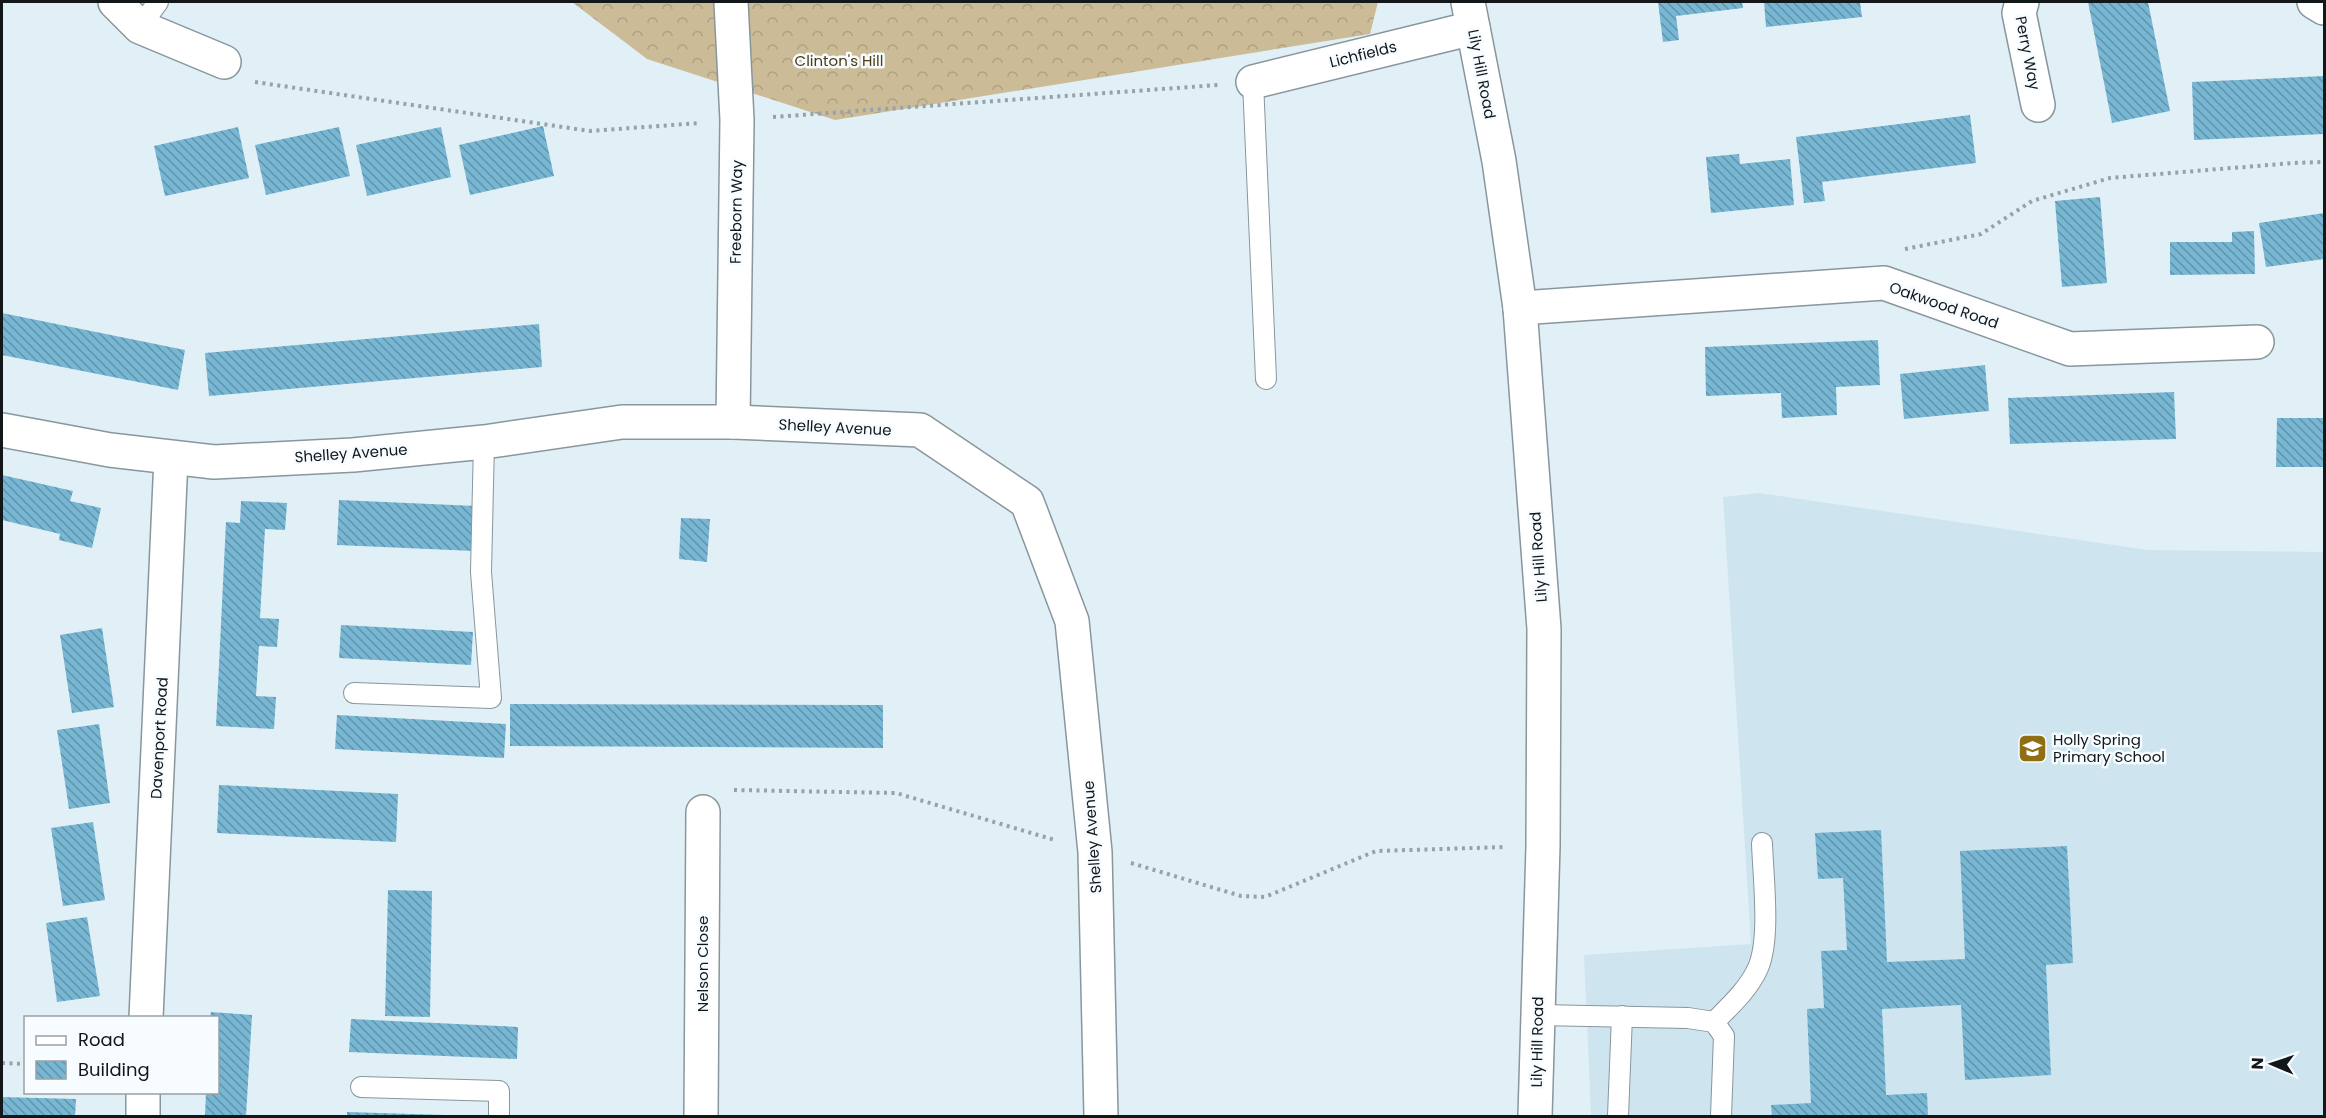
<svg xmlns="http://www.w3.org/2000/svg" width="2326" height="1118" font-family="Poppins,sans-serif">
  <defs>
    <pattern id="forest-crowns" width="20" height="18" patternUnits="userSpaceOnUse" patternTransform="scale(1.5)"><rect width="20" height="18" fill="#ccbb97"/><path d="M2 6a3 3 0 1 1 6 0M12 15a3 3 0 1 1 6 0" fill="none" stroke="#aea082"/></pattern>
    <pattern id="building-back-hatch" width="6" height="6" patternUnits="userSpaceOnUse" patternTransform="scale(1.5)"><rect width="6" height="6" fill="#78b7d3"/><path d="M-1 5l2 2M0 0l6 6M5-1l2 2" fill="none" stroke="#6194aa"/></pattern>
  </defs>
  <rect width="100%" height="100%" fill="#e1f0f7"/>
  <polygon fill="#cee5f0" points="1760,493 2148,550 2324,552 2324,1116 1591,1116 1584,955 1751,944 1723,497"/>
  <polygon fill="url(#forest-crowns)" points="572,2 1378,2 1370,34 835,120 647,59"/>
  <g fill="url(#building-back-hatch)">
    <polygon points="1658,2 1742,2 1743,8 1676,16 1679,40 1663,42"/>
    <polygon points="1764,2 1860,2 1862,17 1766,27"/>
    <polygon points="2088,2 2148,2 2170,111 2112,123"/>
    <polygon points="2324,76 2324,134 2194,140 2192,82"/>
    <polygon points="1970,115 1976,163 1822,182 1825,201 1804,203 1796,137"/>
    <polygon points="543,126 554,176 470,195 459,145"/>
    <polygon points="238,127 249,178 165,196 154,146"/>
    <polygon points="339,127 350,176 266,195 255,145"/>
    <polygon points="441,127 451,177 367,196 356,145"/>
    <polygon points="1739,154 1740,164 1790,159 1794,205 1711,213 1706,157"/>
    <polygon points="2100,197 2107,283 2062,287 2055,201"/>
    <polygon points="2324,213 2324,259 2266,267 2259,223"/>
    <polygon points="2254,231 2255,274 2170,275 2170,242 2232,242 2232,232"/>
    <polygon points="2,313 185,350 178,390 2,355"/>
    <polygon points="539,324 542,367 209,396 205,353"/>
    <polygon points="1878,340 1880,385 1836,387 1837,415 1782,418 1781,393 1706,396 1705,347"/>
    <polygon points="1985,365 1989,411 1904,419 1900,374"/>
    <polygon points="2174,392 2176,439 2010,444 2008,398"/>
    <polygon points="2277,418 2324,418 2324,467 2276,467"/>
    <polygon points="2,475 73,491 70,501 101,508 92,548 59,540 60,534 2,520"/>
    <polygon points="339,500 476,506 474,551 337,545"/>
    <polygon points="241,501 287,503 285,530 265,529 260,618 279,619 277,647 259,646 256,696 276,697 274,729 216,726 226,522 240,523"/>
    <polygon points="681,518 710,519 707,562 679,559"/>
    <polygon points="341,625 473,632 471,665 339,658"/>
    <polygon points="102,628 114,707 72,713 60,635"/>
    <polygon points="510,704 883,705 883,748 510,746"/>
    <polygon points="337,715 506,724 504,758 335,749"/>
    <polygon points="99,724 110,803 69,809 57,730"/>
    <polygon points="219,785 398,794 396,842 217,833"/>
    <polygon points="93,822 105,900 63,906 51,828"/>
    <polygon points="1881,830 1887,962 1965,959 1960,851 2067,846 2073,963 2046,965 2051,1075 1965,1080 1961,1005 1882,1009 1886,1095 1927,1093 1928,1116 1772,1116 1771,1105 1811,1103 1807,1009 1824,1008 1821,951 1847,950 1843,878 1818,879 1815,833"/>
    <polygon points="388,890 432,891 430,1017 385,1016"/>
    <polygon points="87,917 100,996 57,1002 46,923"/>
    <polygon points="211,1012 252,1015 246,1116 205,1116 206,1092 218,1092 218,1017 210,1017"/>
    <polygon points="351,1019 518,1027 517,1059 349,1052"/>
    <polygon points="2,1097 76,1099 75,1116 2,1116"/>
    <polygon points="347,1112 446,1115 446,1116 347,1116"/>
  </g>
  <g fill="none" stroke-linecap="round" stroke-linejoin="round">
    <defs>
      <g id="lane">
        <polyline points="140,27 158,2"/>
        <polyline points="1253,82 1266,379"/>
        <polyline points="354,693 491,698 481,572 484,442"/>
        <polyline points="1538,1015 1688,1018 1714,1022 1724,1036 1721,1116"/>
        <path d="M1714,1022C1730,1006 1748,990 1758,968C1771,938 1763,877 1762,843"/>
        <polyline points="361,1087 499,1091 499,1116"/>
        <polyline points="1618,1116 1622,1016"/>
      </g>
      <g id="street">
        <polyline points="115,2 140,27 224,62"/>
        <polyline points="731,2 737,120 733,422"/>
        <polyline points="2022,2 2019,13 2038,105"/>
        <polyline points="1253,82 1473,28"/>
        <polyline points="1520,308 1884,283 2070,349 2257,342"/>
        <polyline points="2,430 110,450 214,462 353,455 484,442 622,422 733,422 920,430 1027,502 1072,621 1095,852 1101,1116"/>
        <polyline points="146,1018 171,458"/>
        <polyline points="143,1116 143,1092"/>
        <polyline points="701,1116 703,812"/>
      </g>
      <g id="secondary">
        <polyline points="1468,2 1499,161 1520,308 1544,629 1543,846 1535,1116"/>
        <polyline points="2314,2 2324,8"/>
      </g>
    </defs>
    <use href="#lane" stroke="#88969d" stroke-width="22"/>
    <use href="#street" stroke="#88969d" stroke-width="36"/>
    <use href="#secondary" stroke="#88969d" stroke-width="36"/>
    <g stroke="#96a2a7" stroke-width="4" stroke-dasharray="3 4.5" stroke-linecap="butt">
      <polyline points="255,82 590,131 700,123"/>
      <polyline points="773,117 1218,85"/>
      <polyline points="1905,249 1981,234 2032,201 2110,178 2293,163 2324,162"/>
      <polyline points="734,790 896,793 1055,840"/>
      <polyline points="1131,863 1241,896 1265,897 1376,851 1506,847"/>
      <polyline points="2,1063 26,1064"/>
    </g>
    <use href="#lane" stroke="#fff" stroke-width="20"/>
    <use href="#street" stroke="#fff" stroke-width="33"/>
    <use href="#secondary" stroke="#fff" stroke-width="33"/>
  </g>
  <defs>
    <symbol id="school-square" viewBox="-11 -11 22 22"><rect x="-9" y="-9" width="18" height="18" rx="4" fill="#906f14" stroke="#f6fcff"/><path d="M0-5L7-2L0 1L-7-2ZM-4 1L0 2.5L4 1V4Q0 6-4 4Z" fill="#fff"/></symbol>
  </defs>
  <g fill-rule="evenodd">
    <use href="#school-square" x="2016" y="732" width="33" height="33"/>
  </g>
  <g text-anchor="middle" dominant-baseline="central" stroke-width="5" stroke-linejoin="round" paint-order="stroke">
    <g font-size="15" fill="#121719" stroke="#f6fcff">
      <text transform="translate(2028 53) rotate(79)">Perry Way</text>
      <text transform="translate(1363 54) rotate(-14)">Lichfields</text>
      <text transform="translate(1482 74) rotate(79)">Lily Hill Road</text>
      <text transform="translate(736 212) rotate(-89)">Freeborn Way</text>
      <text transform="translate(1944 305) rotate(19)">Oakwood Road</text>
      <text transform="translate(835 427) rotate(3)">Shelley Avenue</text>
      <text transform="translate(351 453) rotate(-4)">Shelley Avenue</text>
      <text transform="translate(1538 557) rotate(-94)">Lily Hill Road</text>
      <text transform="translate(159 738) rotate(-87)">Davenport Road</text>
      <text transform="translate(1092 837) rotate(-94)">Shelley Avenue</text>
      <text transform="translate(702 964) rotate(-90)">Nelson Close</text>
      <text transform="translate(1537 1042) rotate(-89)">Lily Hill Road</text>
    </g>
    <g font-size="15" fill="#4e3c11" stroke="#f6fcff">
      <text x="839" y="60">Clinton's Hill</text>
    </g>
    <g font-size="15" fill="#121719" stroke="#f6fcff" text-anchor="start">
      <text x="2053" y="739">Holly Spring<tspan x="2053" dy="17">Primary School</tspan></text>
    </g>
  </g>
  <rect width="2326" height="1118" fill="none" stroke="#121719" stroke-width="6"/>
  <rect x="24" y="1016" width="195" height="78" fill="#f6fcff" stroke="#9ba0a3" stroke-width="1.5"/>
  <rect x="36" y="1036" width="30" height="9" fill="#ffffff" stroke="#9ba0a3" stroke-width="1.5"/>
  <text x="78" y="1046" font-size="18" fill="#121719">Road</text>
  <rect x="36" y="1061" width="30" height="18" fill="url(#building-back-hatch)" stroke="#9ba0a3" stroke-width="1.5"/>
  <text x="78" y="1076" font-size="18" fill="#121719">Building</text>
  <g transform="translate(2272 1064) rotate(272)" stroke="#f6fcff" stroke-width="4.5" paint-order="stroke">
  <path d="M0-4.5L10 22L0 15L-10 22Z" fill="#121719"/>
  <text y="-9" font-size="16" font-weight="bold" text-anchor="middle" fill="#121719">N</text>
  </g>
</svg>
